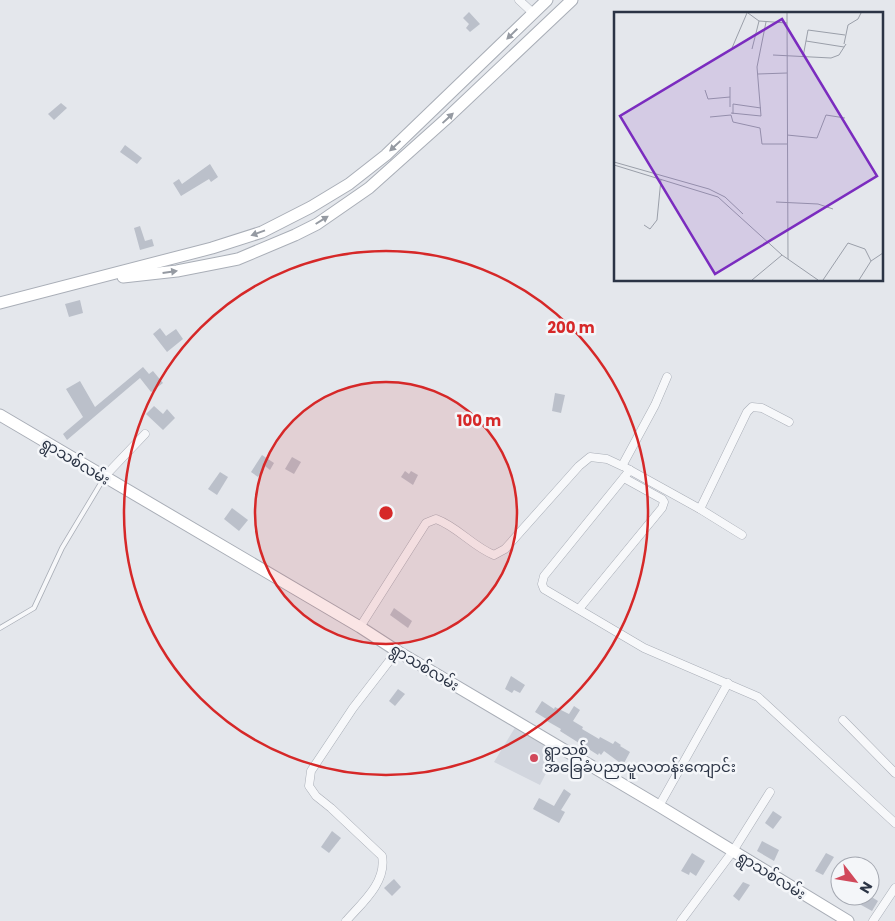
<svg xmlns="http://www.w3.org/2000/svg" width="895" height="921" font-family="Poppins,'Noto Sans Myanmar',sans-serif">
  <rect width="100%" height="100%" fill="#e4e7ec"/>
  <polygon fill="#d2d6de" points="516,726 558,750 540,785 494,762"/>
  <g fill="#bbc0ca">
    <polygon points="469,12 480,24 470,32 466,28 469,24 463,18"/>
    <polygon points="61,103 67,108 54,120 48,114"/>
    <polygon points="125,145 142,158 137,164 120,152"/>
    <polygon points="210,164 218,177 211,182 209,179 181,196 173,183 179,179 182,184"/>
    <polygon points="140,226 145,241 152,239 154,246 140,250 134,228"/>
    <polygon points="80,300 83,313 69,317 65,304"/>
    <polygon points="160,328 166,336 176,329 183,339 167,352 153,334"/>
    <polygon points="143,367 149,374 153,371 163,383 151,392 140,378 67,440 63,434 83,417 66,389 80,381 95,407"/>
    <polygon points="555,393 565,395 561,413 552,411"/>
    <polygon points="154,406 163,414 167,409 175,418 163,430 146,414"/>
    <polygon points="262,455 274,463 270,470 265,466 258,477 251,472"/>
    <polygon points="292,457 301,462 294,474 285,469"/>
    <polygon points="405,471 409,474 411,471 418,475 413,485 401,477"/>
    <polygon points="220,472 228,477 217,495 208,489"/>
    <polygon points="232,508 248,520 239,531 224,519"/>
    <polygon points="394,608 412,621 408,628 390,615"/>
    <polygon points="511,676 525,685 520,693 514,690 512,693 505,689"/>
    <polygon points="398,689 405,694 395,706 389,701"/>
    <polygon points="542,701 554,709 555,707 569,714 574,706 580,710 573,721 583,727 582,729 599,739 600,737 613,744 615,741 621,745 620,746 630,752 623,765 604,751 601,755 599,753 598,755 560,731 561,729 547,721 548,720 535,712"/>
    <polygon points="564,789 571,794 561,810 565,812 559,823 533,809 539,798 554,806"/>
    <polygon points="773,811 782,817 773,829 765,823"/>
    <polygon points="332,831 341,838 329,853 321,847"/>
    <polygon points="762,841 779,850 774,861 757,851"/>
    <polygon points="692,853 705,861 696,876 690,872 689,875 681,871"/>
    <polygon points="826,853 834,857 823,875 815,871"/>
    <polygon points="394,879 401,887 392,896 384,888"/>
    <polygon points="743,882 750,885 739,901 733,896"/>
    <polygon points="845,896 870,896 878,901 872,911"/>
  </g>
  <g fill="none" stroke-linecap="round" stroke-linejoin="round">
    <defs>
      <polyline id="lane" points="0,628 34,608 62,548 104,478"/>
      <g id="street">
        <polyline points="519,0 533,13"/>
        <polyline points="626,468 700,509 742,535"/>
        <polyline points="630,470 544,576 542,584 544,589 644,648 758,697 895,823"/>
        <polyline points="104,477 145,434"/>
        <polyline points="700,509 747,412 752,407 762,408 789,422"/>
        <polyline points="579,609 662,508 664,502 662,499 624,478"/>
        <path d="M360,627L426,523L436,519C458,527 472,546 494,555L505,549L579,466L590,457L607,459L622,466L655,405L667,377"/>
        <polyline points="843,720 895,773"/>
        <polyline points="659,806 728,683"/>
        <path d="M346,921C362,903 387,882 382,856L331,808L316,796L309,786L311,771L353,708L397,651"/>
        <polyline points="681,921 733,851 770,792"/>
        <polyline points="873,921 895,888"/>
      </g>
      <g id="secondary">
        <polyline points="123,277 177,271 238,259 295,235 317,224 369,188 445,120 572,0"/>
        <polyline points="0,303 212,248 262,232 311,207 349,184 386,155 547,0"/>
        <polyline points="0,415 360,627 397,651 659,806 848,921"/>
      </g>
    </defs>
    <use href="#lane" stroke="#a9aeb7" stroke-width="5.5"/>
    <use href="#street" stroke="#a9aeb7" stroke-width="9"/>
    <use href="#secondary" stroke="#a9aeb7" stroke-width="13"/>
    <use href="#lane" stroke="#f7f8fa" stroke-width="4"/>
    <use href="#street" stroke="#f7f8fa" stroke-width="8"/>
    <use href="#secondary" stroke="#fff" stroke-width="11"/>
  </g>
  <defs><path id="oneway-solid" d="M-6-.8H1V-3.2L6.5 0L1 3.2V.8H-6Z" transform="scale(1.25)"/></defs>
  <g fill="#959aa2">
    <use href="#oneway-solid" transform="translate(512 34) rotate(136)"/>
    <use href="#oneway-solid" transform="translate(448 118) rotate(-43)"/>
    <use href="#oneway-solid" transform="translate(395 146) rotate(137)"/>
    <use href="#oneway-solid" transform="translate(322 220) rotate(-32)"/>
    <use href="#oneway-solid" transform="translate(258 233) rotate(160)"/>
    <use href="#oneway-solid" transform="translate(170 272) rotate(-8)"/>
  </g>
  <circle cx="386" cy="513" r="131" fill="#d62828" fill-opacity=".12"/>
  <g fill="none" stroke="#d62828" stroke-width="2.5">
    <circle cx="386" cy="513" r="131"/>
    <circle cx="386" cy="513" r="262"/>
  </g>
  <circle fill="#d1495b" stroke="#f4f6f9" stroke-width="2" cx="534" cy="758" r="5"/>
  <g text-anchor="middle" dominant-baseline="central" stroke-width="5" stroke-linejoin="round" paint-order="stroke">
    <g font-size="15" fill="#2b3445" stroke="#f4f6f9">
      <text transform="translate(76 461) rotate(31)">ရွာသစ်လမ်း</text>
      <text transform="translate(425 667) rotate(31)">ရွာသစ်လမ်း</text>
      <text transform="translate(772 875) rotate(32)">ရွာသစ်လမ်း</text>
    </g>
    <g font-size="15" fill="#2b3445" stroke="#f4f6f9" text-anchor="start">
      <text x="544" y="749">ရွာသစ်<tspan x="544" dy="17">အခြေခံပညာမူလတန်းကျောင်း</tspan></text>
    </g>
  </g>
  <g transform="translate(614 12)">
    <rect width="269" height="269" fill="#e4e7ec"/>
    <path fill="none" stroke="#9a9fa9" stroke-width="1" d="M134,1L145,9L173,11M173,1L174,247M192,29L230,35M230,32L234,13L244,7L247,1M118,36L133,1M138,37L145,9M159,43L217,46L225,43L232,32M189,45L194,18L231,23M144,62L173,61M116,75V95M91,78L94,87L116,85M117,101L147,104L143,55L152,10M119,102V92L147,96M96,105L117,103L119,110L146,116L148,132H173M173,123L203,126L212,103L231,106M0,150L95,177L111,185L129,202M0,153L104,185L168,243L204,268M162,190L204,192L219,197M30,213L36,217L43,208L47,167M138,268L168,243M209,268L234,231L251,237L257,249M245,268L257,249L269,241"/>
    <path fill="#7b2cbf" fill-opacity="0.15" stroke="#7b2cbf" stroke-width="2.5" d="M168,7L263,164L101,262L6,104Z"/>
    <rect width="269" height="269" fill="none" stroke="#2b3445" stroke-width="2.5"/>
  </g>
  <circle cx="386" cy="513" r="8" fill="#d62828" stroke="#f4f6f9" stroke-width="2.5"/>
  <g font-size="15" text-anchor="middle" font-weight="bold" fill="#d62828" stroke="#f4f6f9" stroke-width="5" stroke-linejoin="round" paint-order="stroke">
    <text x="571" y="333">200 m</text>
    <text x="479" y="426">100 m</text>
  </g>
  <g transform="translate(855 881) rotate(121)"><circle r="24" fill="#f4f6f9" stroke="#a4a8b1"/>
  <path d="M0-4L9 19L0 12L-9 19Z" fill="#d1495b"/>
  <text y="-8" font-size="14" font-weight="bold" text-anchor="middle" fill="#2b3445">N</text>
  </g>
</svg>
